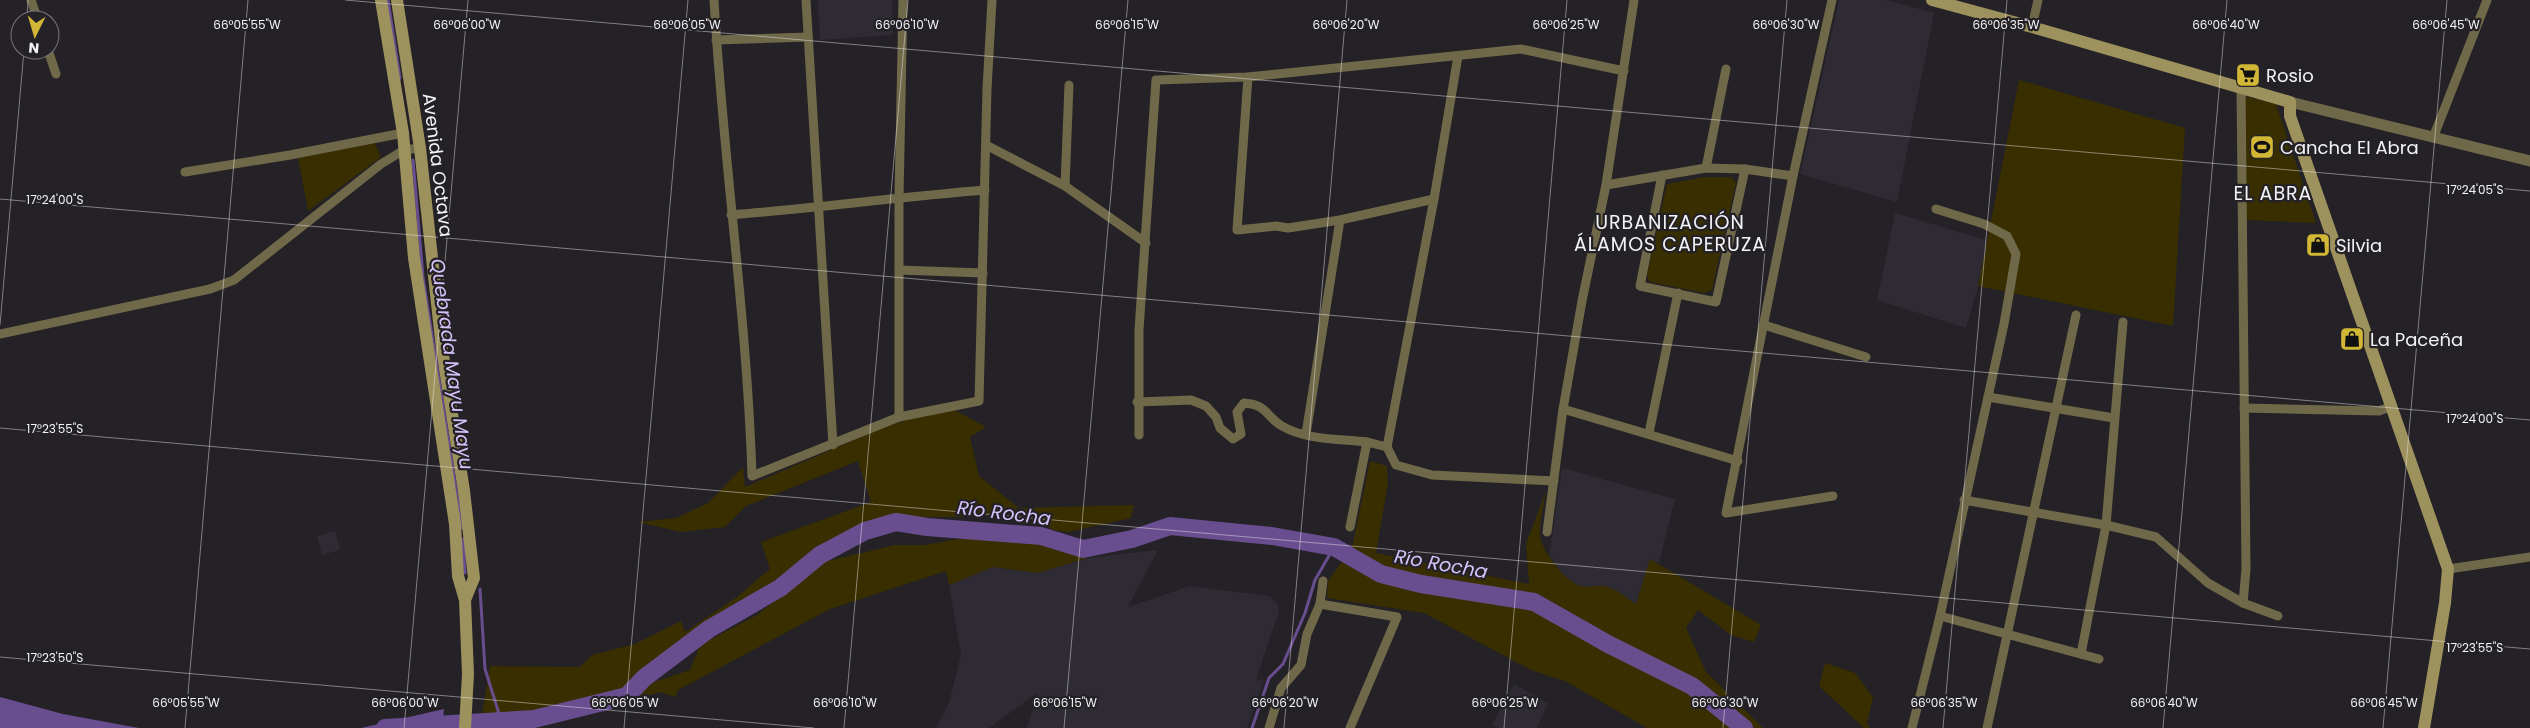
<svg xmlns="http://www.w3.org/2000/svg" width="2530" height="728" font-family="Poppins,sans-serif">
  <rect width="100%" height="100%" fill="#242226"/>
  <g fill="#2e2b34">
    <polygon points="818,0 892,0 893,35 820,40"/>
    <polygon points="1839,0 1887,0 1934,13 1897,202 1800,174"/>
    <polygon points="1895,213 1987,240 1978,286 1966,328 1877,300"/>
    <polygon points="1562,468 1675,499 1659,563 1650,560 1636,604 1613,589 1603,586 1583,587 1573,584 1563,574 1549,556"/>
    <polygon points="335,531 340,550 322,555 317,536"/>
    <polygon points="1158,550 1128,607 1190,586 1269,596 1278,605 1279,611 1256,679 1264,681 1247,728 1027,728 1038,692 989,728 936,728 949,703 961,654 949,585 993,567 1038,573 1087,558"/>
    <polygon points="1514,684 1548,703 1537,728 1498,728 1492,725"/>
  </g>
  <g fill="#382e00">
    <polygon points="2019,80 2185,128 2173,326 1978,286"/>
    <polygon points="2244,96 2276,104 2316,223 2246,220"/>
    <polygon points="375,143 381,157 308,211 298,158"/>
    <polygon points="1705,177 1731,177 1736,183 1712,290 1704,293 1650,282 1647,275 1667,184"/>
    <polygon points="949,407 986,427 970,437 979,476 1019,508 1134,505 1131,518 1069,532 1053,530 1019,508 971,517 898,517 865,524 817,549 775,582 683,639 638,675 622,692 532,712 482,715 490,666 580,667 592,655 635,644 681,621 685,632 737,597 770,569 761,542 871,502 858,461 746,506 725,527 681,532 638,522 676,518 708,503 743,467 745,487 882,428"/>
    <path d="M1370,461L1387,466L1388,483L1376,553L1529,584L1526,544L1546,491C1544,505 1539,522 1540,536C1542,551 1565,581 1580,586C1587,588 1595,585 1603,586C1615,587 1626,598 1636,604L1650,559L1761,625L1754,642L1731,635L1698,610L1686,628L1706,672L1763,728H1755L1698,682L1534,596L1405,574L1382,567L1352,548Z"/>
    <polygon points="964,538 1037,542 1087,558 1038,573 993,567 949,585 946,571 830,609 678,690 675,697 660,692 634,700 648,684 690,670 700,645 757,615 823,562 895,545 925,545"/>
    <polygon points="1344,559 1383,580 1535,608 1687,689 1738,728 1647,728 1567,682 1531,670 1424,613 1327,598 1328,581"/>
    <polygon points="1825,663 1855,673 1873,697 1867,723 1870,728 1864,728 1819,686"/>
  </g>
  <g fill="#684e8f">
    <polygon points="0,697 63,714 139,728 0,728"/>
    <polygon points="444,709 442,728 361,728"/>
  </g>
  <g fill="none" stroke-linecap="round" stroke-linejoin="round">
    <g stroke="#684e8f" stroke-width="3">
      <polyline points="388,0 400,78"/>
      <polyline points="413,160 423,277 462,528"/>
      <polyline points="463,539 465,573"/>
      <polyline points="480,589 485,669 501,720"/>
      <polyline points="487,728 488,721"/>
      <polyline points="1252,728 1269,678 1283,664 1305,613 1315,580 1334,547"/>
    </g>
    <polyline stroke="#684e8f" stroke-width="18" points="385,728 534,719 627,696 644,678 709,629 780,588 820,555 865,531 896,522 927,527 1041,536 1083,549 1132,539 1170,526 1272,536 1334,547 1381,574 1421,584 1534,602 1608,644 1692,686 1744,728"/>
    <g stroke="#706949" stroke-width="9">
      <polyline points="31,0 38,20"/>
      <path d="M714,0C723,159 747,317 752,476L899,417L979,401L987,89L992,0"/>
      <polyline points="806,0 833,445"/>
      <polyline points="1832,0 1793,176 1726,513 1833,496"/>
      <polyline points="2032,27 2038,0"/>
      <polyline points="716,40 808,37"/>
      <polyline points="48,50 56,74"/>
      <polyline points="1248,77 1237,230 1276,226 1288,228 1340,220 1434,199"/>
      <polyline points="2241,86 2246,569 2243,603"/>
      <polyline points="2433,138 2487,0"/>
      <polyline points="986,145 1065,186 1146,243"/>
      <polyline points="1706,168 1726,69"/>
      <polyline points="185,172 290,155 403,133"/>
      <polyline points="1662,175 1640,286 1716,302 1745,169"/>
      <polyline points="1606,185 1706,168 1745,169 1793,176"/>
      <polyline points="1065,186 1069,85"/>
      <path d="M731,215C816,208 900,197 985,190"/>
      <polyline points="899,270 983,273"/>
      <polyline points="1764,325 1866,357"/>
      <polyline points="0,334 210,289 234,280 381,164 404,150 420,148"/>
      <polyline points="1988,397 2114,418"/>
      <path d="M1137,402L1191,400L1206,406L1216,417L1220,428L1233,439L1241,434L1237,412L1244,403C1268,405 1264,415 1282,426C1305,440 1341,439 1367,442"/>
      <polyline points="2244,408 2379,411 2392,406"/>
      <polyline points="1563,409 1738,461"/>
      <polyline points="899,417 899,197 903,0"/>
      <polyline points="1649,433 1678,293"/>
      <polyline points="1306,434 1340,220"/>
      <polyline points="1139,435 1139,330 1156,80 1248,77 1521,49 1624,71"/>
      <polyline points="1387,447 1396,465 1432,475 1554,481"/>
      <polyline points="1964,500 2106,525 2156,537 2208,583 2243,603 2278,616"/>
      <polyline points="1350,527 1367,442 1387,447 1434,199 1458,56"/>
      <polyline points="1547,532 1563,409 1582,301 1606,185 1634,0"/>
      <polyline points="2448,569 2530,557"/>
      <polyline points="1320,604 1397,617 1350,728"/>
      <polyline points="1940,616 2099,659"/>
      <polyline points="2081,654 2106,525 2123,322"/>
      <polyline points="1269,728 1281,688 1301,665 1307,634 1320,604 1323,581"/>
      <polyline points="1912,728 1940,616 2004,324 2016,254 2007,236 1984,224 1936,209"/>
      <polyline points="1987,728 2076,315"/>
    </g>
    <polyline stroke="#706949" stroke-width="11" points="2290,102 2530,161"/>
    <g stroke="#9d915d" stroke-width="12">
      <polyline points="381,0 403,133 414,258 455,524 458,576 465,600 468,674 465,728"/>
      <polyline points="397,0 420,148 442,349 464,491 474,578 465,600"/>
      <polyline points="1932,0 2032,27 2290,102 2290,116 2448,569 2445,603 2424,728"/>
    </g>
  </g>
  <path fill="none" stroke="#f3f2f5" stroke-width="1" stroke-opacity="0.45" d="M345,0L2530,191M27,20L28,0M0,199L2530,420M0,325L24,50M0,428L2530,649M0,657L814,728M185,728L248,0M404,728L468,0M624,728L688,0M844,728L908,0M1064,728L1128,0M1284,728L1347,0M1504,728L1567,0M1723,728L1787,0M1943,728L2007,0M2163,728L2227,0M2383,728L2447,0"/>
  <defs>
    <symbol id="supermarket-square" viewBox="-11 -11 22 22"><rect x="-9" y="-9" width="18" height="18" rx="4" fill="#d2b736" stroke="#242226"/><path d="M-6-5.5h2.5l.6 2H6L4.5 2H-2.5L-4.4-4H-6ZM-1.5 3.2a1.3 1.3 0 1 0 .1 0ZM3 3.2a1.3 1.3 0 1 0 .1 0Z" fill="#111"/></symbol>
    <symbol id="stadium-square" viewBox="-11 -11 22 22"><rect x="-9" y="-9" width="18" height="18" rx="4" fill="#d2b736" stroke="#242226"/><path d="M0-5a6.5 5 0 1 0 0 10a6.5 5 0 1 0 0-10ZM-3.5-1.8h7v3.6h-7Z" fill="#111"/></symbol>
    <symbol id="shop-square" viewBox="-11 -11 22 22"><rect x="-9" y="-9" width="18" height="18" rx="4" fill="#d2b736" stroke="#242226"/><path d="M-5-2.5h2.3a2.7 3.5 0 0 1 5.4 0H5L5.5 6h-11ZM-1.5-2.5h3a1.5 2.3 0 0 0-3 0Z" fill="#111"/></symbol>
  </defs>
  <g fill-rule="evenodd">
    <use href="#supermarket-square" x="2234" y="61" width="28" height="28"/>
    <use href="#stadium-square" x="2248" y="133" width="28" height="28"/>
    <use href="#shop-square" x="2304" y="231" width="28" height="28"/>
    <use href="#shop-square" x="2338" y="325" width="28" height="28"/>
  </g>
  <g text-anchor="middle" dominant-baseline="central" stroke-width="4.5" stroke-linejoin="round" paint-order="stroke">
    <g font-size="18" fill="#f3f2f5" stroke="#242226" text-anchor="start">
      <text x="2266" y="75">Rosio</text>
      <text x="2280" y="147">Cancha El Abra</text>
      <text x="2336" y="245">Silvia</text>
      <text x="2370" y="339">La Paceña</text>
    </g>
    <g font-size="18" fill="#f3f2f5" stroke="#242226">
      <text transform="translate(438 165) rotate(83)">Avenida Octava</text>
    </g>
    <g font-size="19" letter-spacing="1" fill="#f3f2f5" stroke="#242226">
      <text x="2273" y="193">EL ABRA</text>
      <text x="1670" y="222">URBANIZACIÓN<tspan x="1670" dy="22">ÁLAMOS CAPERUZA</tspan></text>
    </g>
    <g font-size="19" font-style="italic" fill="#d7c3fc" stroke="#242226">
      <text transform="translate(452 364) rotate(82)">Quebrada Mayu Mayu</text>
      <text transform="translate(1004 513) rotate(7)">Río Rocha</text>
      <text transform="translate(1441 564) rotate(10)">Río Rocha</text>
    </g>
  </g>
  <g font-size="12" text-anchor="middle" fill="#f3f2f5" stroke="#242226" stroke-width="4.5" stroke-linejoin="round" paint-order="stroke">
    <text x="247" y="29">66°05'55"W</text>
    <text x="467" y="29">66°06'00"W</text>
    <text x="687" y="29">66°06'05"W</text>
    <text x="907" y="29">66°06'10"W</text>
    <text x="1127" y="29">66°06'15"W</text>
    <text x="1346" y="29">66°06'20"W</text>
    <text x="1566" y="29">66°06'25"W</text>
    <text x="1786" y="29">66°06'30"W</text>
    <text x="2226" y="29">66°06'40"W</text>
    <text x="2446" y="29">66°06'45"W</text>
    <text x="2006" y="29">66°06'35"W</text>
    <text x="2475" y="194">17°24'05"S</text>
    <text x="55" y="204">17°24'00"S</text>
    <text x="2475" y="423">17°24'00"S</text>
    <text x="55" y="433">17°23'55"S</text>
    <text x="2475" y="652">17°23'55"S</text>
    <text x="55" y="662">17°23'50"S</text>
    <text x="186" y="707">66°05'55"W</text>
    <text x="405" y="707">66°06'00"W</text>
    <text x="625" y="707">66°06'05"W</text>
    <text x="845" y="707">66°06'10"W</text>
    <text x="1065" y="707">66°06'15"W</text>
    <text x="1285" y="707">66°06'20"W</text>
    <text x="1505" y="707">66°06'25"W</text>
    <text x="1725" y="707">66°06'30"W</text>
    <text x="1944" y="707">66°06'35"W</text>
    <text x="2164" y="707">66°06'40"W</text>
    <text x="2384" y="707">66°06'45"W</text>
  </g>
  <g transform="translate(35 35) rotate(185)"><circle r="24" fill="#242226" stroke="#777579"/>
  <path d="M0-4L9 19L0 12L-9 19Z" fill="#d2b736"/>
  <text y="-8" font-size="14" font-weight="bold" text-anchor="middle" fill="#f3f2f5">N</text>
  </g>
</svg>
